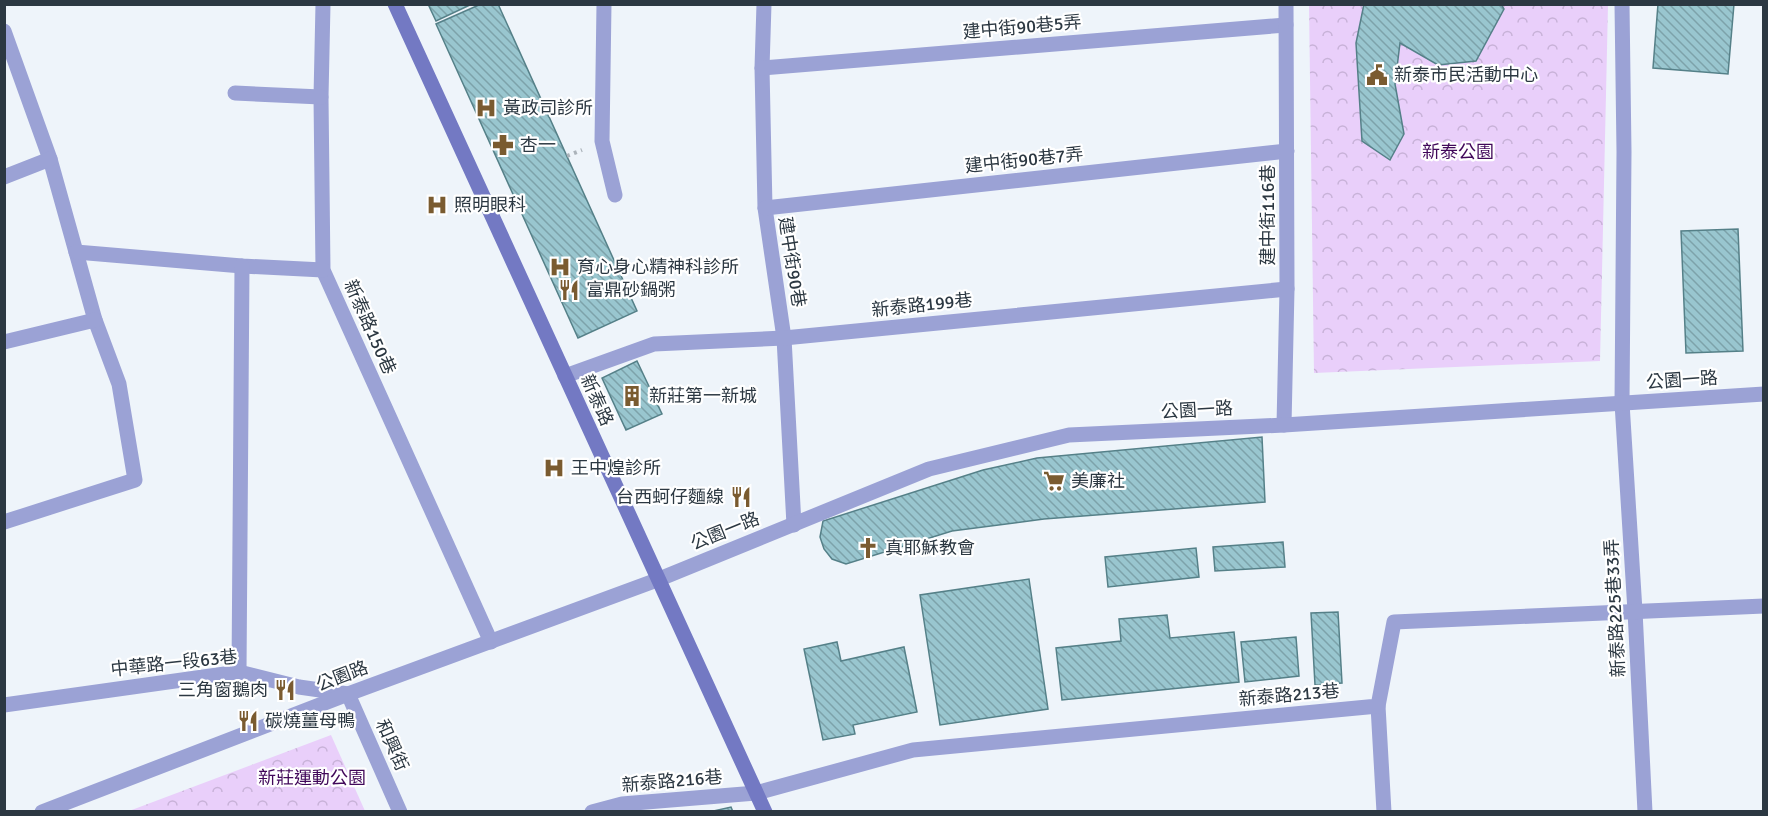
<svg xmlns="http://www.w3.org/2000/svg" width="1768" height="816" font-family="Signika,'Noto Sans TC',sans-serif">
  <defs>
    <pattern id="park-crowns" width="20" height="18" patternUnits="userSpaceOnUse" patternTransform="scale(1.5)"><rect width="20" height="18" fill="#e9cffa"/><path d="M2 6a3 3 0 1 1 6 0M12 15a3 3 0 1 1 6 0" fill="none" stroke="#c8b2d8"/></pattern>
    <pattern id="building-back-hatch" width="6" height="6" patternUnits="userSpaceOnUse" patternTransform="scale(1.5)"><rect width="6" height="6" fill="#99c6cf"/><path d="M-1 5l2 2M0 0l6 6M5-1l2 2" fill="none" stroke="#7da2aa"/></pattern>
  </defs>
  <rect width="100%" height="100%" fill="#eef4fa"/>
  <g fill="url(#park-crowns)">
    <polygon points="1309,5 1608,5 1600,361 1314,373"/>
    <polygon points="331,735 365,811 129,811"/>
  </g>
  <g fill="url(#building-back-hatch)" stroke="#558088" stroke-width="1.5">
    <polygon points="428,4 472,4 436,21"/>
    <polygon points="481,4 498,4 637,311 578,338 436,24"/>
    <polygon points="1364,4 1501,4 1504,9 1476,61 1438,65 1400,43 1395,84 1404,134 1390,160 1362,141 1356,43"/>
    <polygon points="1658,4 1734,4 1728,74 1653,68"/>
    <polygon points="1738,229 1743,351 1686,353 1681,231"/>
    <polygon points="637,361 662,414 626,430 602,378"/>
    <polygon points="1262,437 1265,502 1044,519 952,531 846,564 832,559 824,549 820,537 823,521 983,470 1037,458"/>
    <polygon points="1283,542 1285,567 1215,571 1213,547"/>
    <polygon points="1196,548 1199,577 1108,587 1105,557"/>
    <polygon points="1029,579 1048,709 940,725 920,595"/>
    <polygon points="1338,612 1342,683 1315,685 1311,613"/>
    <polygon points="1167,615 1170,638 1234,632 1239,682 1062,700 1056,648 1121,641 1119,619"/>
    <polygon points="1296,637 1299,676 1245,682 1241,642"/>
    <polygon points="837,642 841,661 904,647 917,712 853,725 855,734 823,740 804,649"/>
    <polygon points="731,807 733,812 709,812"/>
  </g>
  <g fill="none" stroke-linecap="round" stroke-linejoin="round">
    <polyline stroke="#abb3ba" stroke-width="4" stroke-dasharray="3 4.5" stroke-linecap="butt" points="567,156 582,150"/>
    <g stroke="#9ba2d5" stroke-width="15">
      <polyline points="323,4 321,97 323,270 491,642"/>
      <polyline points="604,4 602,141 615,195"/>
      <polyline points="764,4 762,68 765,208 784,338 794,525"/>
      <polyline points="1622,4 1624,152 1622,403 1635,611 1645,812"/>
      <polyline points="4,31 50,159 95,320 119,384 135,480 4,522"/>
      <polyline points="762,68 1286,25"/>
      <polyline points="235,93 321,97"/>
      <polyline points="4,177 50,159"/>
      <polyline points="765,208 1287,151"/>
      <polyline points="76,252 242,266 323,270"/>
      <polyline points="4,342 95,320"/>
      <polyline points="565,376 654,344 784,338 1287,289"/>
      <polyline points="1284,425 1287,289 1286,4"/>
      <polyline points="239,672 242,266"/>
      <polyline points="4,705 239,672 299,687 348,694"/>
      <polyline points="1378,706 1384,812"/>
      <polyline points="592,812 622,804 756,793 913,750 1378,706 1394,622 1764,606"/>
    </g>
    <g stroke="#9ba2d5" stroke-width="15">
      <polyline points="348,694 400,812"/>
      <polyline points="42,812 348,694 657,580 929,469 1069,435 1284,425 1764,394"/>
    </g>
    <polyline stroke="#7379c3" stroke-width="15" points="395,4 765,812"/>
  </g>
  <defs>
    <symbol id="civic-bare" viewBox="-9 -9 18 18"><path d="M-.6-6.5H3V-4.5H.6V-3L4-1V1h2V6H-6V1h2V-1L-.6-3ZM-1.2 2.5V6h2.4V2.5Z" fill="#7a5b30" stroke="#fff" stroke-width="2.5" paint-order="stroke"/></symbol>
    <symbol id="hospital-bare" viewBox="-9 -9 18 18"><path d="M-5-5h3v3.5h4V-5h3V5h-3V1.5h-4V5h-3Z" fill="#7a5b30" stroke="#fff" stroke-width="2.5" paint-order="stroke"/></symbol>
    <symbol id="pharmacy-bare" viewBox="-9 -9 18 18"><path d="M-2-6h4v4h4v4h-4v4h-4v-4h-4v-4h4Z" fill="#7a5b30" stroke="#fff" stroke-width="2.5" paint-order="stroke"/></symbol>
    <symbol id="restaurant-bare" viewBox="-9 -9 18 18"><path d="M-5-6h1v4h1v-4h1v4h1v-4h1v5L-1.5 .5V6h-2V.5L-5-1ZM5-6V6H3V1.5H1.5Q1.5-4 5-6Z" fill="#7a5b30" stroke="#fff" stroke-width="2.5" paint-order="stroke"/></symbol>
    <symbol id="building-bare" viewBox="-9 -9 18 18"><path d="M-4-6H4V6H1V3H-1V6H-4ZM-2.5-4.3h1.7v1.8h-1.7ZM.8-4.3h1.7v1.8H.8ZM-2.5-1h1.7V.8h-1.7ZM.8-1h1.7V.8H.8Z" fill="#7a5b30" stroke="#fff" stroke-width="2.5" paint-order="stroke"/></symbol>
    <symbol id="supermarket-bare" viewBox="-9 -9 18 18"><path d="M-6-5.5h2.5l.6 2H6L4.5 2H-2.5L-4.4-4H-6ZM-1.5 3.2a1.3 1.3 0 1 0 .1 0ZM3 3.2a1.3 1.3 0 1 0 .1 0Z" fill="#7a5b30" stroke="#fff" stroke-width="2.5" paint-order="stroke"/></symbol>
    <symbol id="church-bare" viewBox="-9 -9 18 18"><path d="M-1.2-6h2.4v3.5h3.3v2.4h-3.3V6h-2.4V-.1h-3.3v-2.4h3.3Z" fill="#7a5b30" stroke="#fff" stroke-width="2.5" paint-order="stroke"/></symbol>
  </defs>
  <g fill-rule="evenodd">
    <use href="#civic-bare" x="1362" y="60" width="30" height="30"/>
    <use href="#hospital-bare" x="471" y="93" width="30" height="30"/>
    <use href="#pharmacy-bare" x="488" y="130" width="30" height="30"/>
    <use href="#hospital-bare" x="422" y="190" width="30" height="30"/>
    <use href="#hospital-bare" x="545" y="252" width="30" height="30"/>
    <use href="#restaurant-bare" x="554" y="275" width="30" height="30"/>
    <use href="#building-bare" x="617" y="381" width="30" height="30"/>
    <use href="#hospital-bare" x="539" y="453" width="30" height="30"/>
    <use href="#supermarket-bare" x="1039" y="466" width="30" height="30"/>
    <use href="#restaurant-bare" x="726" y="482" width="30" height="30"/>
    <use href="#church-bare" x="853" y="533" width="30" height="30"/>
    <use href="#restaurant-bare" x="270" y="675" width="30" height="30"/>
    <use href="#restaurant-bare" x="233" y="706" width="30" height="30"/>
  </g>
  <g text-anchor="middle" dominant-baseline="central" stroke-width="4.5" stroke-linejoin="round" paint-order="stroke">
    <g font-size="18" fill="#2c3842" stroke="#fff">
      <text transform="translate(1022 27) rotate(-5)">建中街90巷5弄</text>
      <text transform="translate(1024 160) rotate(-6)">建中街90巷7弄</text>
      <text transform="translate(1268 215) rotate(-90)">建中街116巷</text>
      <text transform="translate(792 262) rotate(81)">建中街90巷</text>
      <text transform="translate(922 305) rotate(-6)">新泰路199巷</text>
      <text transform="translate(370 327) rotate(66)">新泰路150巷</text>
      <text transform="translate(1682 380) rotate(-4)">公園一路</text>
      <text transform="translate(597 400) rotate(66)">新泰路</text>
      <text transform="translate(1197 410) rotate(-3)">公園一路</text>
      <text transform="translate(725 531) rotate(-22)">公園一路</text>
      <text transform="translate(1615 608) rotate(-93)">新泰路225巷33弄</text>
      <text transform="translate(174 663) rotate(-6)">中華路一段63巷</text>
      <text transform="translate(342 676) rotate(-21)">公園路</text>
      <text transform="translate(1289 695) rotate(-5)">新泰路213巷</text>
      <text transform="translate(392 745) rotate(66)">和興街</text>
      <text transform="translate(672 781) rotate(-5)">新泰路216巷</text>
    </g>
    <g font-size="18" fill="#2c3842" stroke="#fff" text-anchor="start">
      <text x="1394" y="75">新泰市民活動中心</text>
      <text x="503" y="108">黃政司診所</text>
      <text x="520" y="145">杏一</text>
      <text x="454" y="205">照明眼科</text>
      <text x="577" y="267">育心身心精神科診所</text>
      <text x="586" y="290">富鼎砂鍋粥</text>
      <text x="649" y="396">新莊第一新城</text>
      <text x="571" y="468">王中煌診所</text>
      <text x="1071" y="481">美廉社</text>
      <text x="724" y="497" text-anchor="end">台西蚵仔麵線</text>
      <text x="885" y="548">真耶穌教會</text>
      <text x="268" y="690" text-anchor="end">三角窗鵝肉</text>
      <text x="265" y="721">碳燒薑母鴨</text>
    </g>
    <g font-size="18" fill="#41085a" stroke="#fff">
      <text x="1458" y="152">新泰公園</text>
      <text x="312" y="778">新莊運動公園</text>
    </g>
  </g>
  <rect width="1768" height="816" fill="none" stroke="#2c3842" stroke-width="12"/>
</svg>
